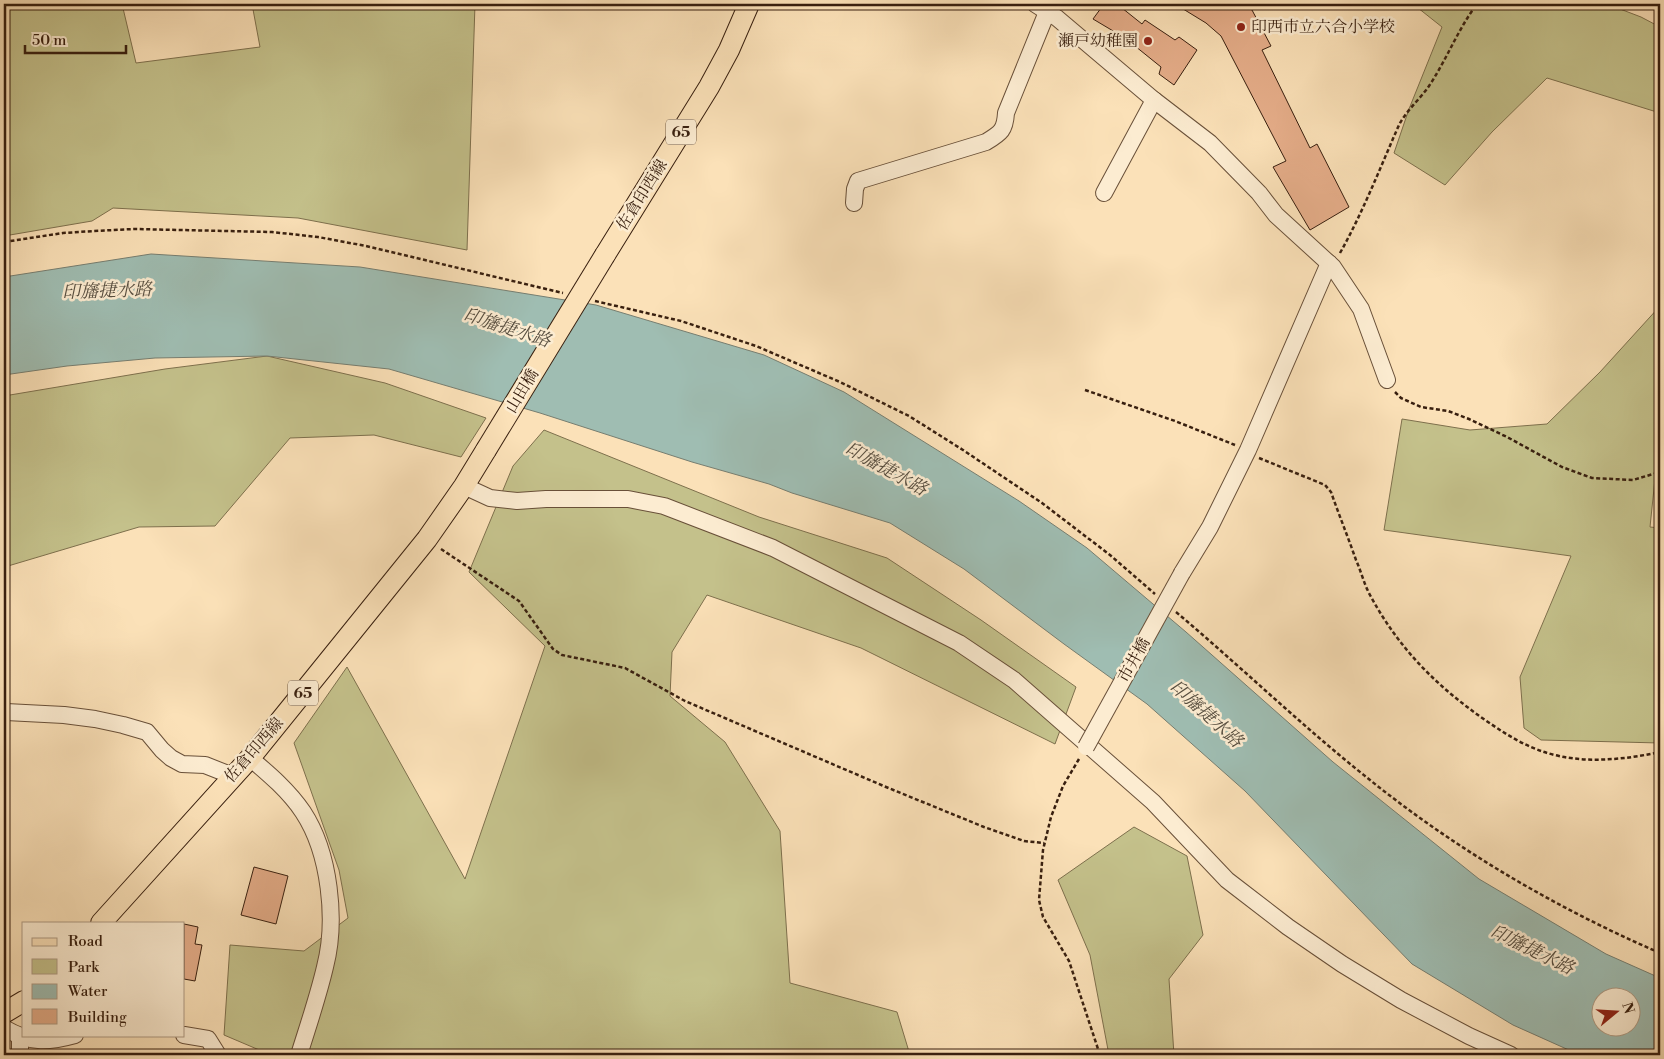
<svg xmlns="http://www.w3.org/2000/svg" width="1664" height="1059" font-family="'Libre Bodoni','Noto Serif JP',serif">
  <rect width="100%" height="100%" fill="#fbe1b8"/>
  <filter id="stains"><feTurbulence type="fractalNoise" baseFrequency=".004" numOctaves="4"/><feColorMatrix values="0 0 0 0 .2 0 0 0 0 .09 0 0 0 0 .02 0 0 0 .5 -.17"/></filter>
  <radialGradient id="worn" r=".72"><stop offset=".6" stop-color="#630" stop-opacity="0"/><stop offset="1" stop-color="#630" stop-opacity=".3"/></radialGradient>
  <g fill="#c4c18b" stroke="#7e704d">
    <polygon points="4,4 122,4 136,63 260,47 252,4 475,4 467,250 298,218 113,208 92,221 4,236"/>
    <polygon points="1413,4 1607,4 1641,17 1660,27 1660,113 1547,78 1492,132 1445,185 1394,153 1409,109 1442,27"/>
    <polygon points="1660,306 1660,449 1658,450 1650,527 1660,528 1660,743 1541,740 1524,728 1520,677 1571,556 1384,530 1402,419 1470,430 1547,424 1600,372"/>
    <polygon points="267,356 385,383 486,418 461,457 374,435 290,438 215,526 139,527 8,566 4,579 4,396 165,369"/>
    <polygon points="544,430 759,517 887,558 981,620 1076,687 1055,744 861,648 707,595 672,652 670,696 725,742 780,831 790,983 897,1012 910,1055 271,1055 224,1035 230,945 304,951 348,918 339,870 294,743 347,667 465,879 545,646 469,572 513,466"/>
    <polygon points="1134,827 1187,856 1203,935 1169,979 1174,1055 1109,1055 1090,955 1058,880"/>
  </g>
  <path fill="#9fbdb2" stroke="#767e71" fill-rule="evenodd" d="M151,254L360,267L596,305L764,355L844,392L1019,501L1087,548L1186,632L1333,762L1479,879L1606,954L1660,978V1055H1580L1513,1025L1412,964L1245,791L1147,704L1064,644L964,569L890,523L792,493L769,484L692,462L540,413L389,369L267,356L155,358L67,366L4,375V277ZM1602,996H1632V1026H1602Z"/>
  <g fill="#e5ad89" stroke="#381f0f">
    <polygon points="1104,4 1117,4 1142,24 1145,20 1175,40 1179,37 1197,50 1174,85 1159,74 1161,67 1130,42 1130,41 1093,19"/>
    <polygon points="1175,4 1243,4 1252,10 1271,46 1262,50 1310,148 1317,144 1349,207 1310,230 1273,167 1286,161 1221,36 1206,23"/>
    <polygon points="254,867 288,876 276,924 241,915"/>
    <polygon points="184,924 198,927 195,944 202,945 195,981 184,979"/>
  </g>
  <g fill="none" stroke-linecap="round" stroke-linejoin="round">
    <defs>
      <g id="minor">
        <polyline points="1035,4 1057,18 1154,100 1210,143 1259,193 1276,215 1333,267 1361,309 1387,380"/>
        <polyline points="1104,193 1154,100"/>
        <path d="M854,203L855,189L858,181L986,142C1001,133 1005,130 1006,113L1047,12"/>
        <polyline points="464,486 490,498 517,501 546,499 628,499 664,506 773,548 959,643 1014,680 1153,802 1227,880 1288,927 1342,964 1401,1000 1469,1036 1511,1055"/>
        <polyline points="1182,573 1210,527 1248,450 1329,263"/>
        <polyline points="6,712 64,715 95,719 123,725 147,732 162,750 171,758 182,764 205,765 233,776"/>
        <path d="M250,758C269,774 289,791 303,812C330,853 337,921 325,967C318,997 308,1026 299,1055"/>
        <path d="M4,1028C30,1043 46,1043 75,1035"/>
        <polyline points="184,1035 208,1039 218,1055"/>
        <polyline points="20,1055 20,1037"/>
      </g>
      <g id="major">
        <polyline points="605,255 709,87 729,50 749,4"/>
        <polyline points="101,923 250,758 364,617 427,539 464,486 486,450"/>
        <polyline points="4,1013 24,1001"/>
      </g>
    </defs>
    <use href="#minor" stroke="#695039" stroke-width="18"/>
    <use href="#major" stroke="#381f0f" stroke-width="22"/>
    <g stroke="#381f0f" stroke-width="2.5" stroke-dasharray="4 2.5" stroke-linecap="butt">
      <polyline points="4,242 63,233 94,231 134,229 272,232 318,237 366,246 563,293"/>
      <path d="M1340,253C1363,212 1380,168 1399,125C1406,111 1420,99 1429,86C1447,59 1458,29 1477,4"/>
      <polyline points="595,301 681,321 756,346 840,382 909,416 963,450 1042,503 1110,555 1155,594"/>
      <polyline points="1085,390 1175,421 1235,445"/>
      <polyline points="1395,392 1401,398 1421,407 1448,411 1469,419 1507,437 1562,467 1592,478 1633,480 1660,472"/>
      <path d="M1259,458L1325,485L1331,492C1339,515 1348,537 1356,560C1361,571 1364,584 1370,595C1399,649 1437,687 1488,722C1510,737 1531,750 1559,756C1591,763 1628,759 1660,752"/>
      <polyline points="441,549 519,601 553,649 562,655 625,668 685,701 886,787 984,827 1024,841 1044,843"/>
      <path d="M1176,612C1240,666 1300,724 1365,776C1455,849 1554,907 1660,953"/>
      <polyline points="1079,759 1063,786 1051,817 1043,850 1039,900 1043,917 1069,961 1100,1055"/>
    </g>
    <use href="#minor" stroke="#fcecd1" stroke-width="16"/>
    <use href="#major" stroke="#fbe1b8" stroke-width="20"/>
    <defs>
      <polyline id="minor-bridge" points="1086,747 1182,573"/>
      <polyline id="major-bridge" points="486,450 605,255"/>
    </defs>
    <use href="#minor-bridge" stroke="#695039" stroke-width="18" stroke-linecap="butt"/>
    <use href="#major-bridge" stroke="#381f0f" stroke-width="22" stroke-linecap="butt"/>
    <use href="#minor-bridge" stroke="#fcecd1" stroke-width="16"/>
    <use href="#major-bridge" stroke="#fbe1b8" stroke-width="20"/>
  </g>
  <g fill="#8f2418" stroke="#fcecd1" stroke-width="2">
    <circle cx="1241" cy="27" r="5"/>
    <circle cx="1148" cy="41" r="5"/>
  </g>
  <g text-anchor="middle" dominant-baseline="central" stroke-width="5" stroke-linejoin="round" paint-order="stroke">
    <g fill="#fcecd1" stroke="#735c49" stroke-width="1">
      <rect x="666" y="119.5" width="30" height="25" rx="4"/>
      <rect x="288" y="680.5" width="30" height="25" rx="4"/>
    </g>
    <g font-size="15" font-weight="bold" fill="#381f0f">
      <text x="681" y="132">65</text>
      <text x="303" y="693">65</text>
    </g>
    <g font-size="16" fill="#381f0f" stroke="#fcecd1" text-anchor="start">
      <text x="1251" y="27">印西市立六合小学校</text>
      <text x="1138" y="41" text-anchor="end">瀬戸幼稚園</text>
    </g>
    <g font-size="16" fill="#381f0f" stroke="#fcecd1">
      <text transform="translate(642 195) rotate(-58)">佐倉印西線</text>
      <text transform="translate(522 391) rotate(-59)">山田橋</text>
      <text transform="translate(1134 660) rotate(-61)">市井橋</text>
      <text transform="translate(254 750) rotate(-49)">佐倉印西線</text>
    </g>
    <g font-size="18" font-style="italic" fill="#574e40" stroke="#fcecd1">
      <text transform="translate(107 291) rotate(-2)">印旛捷水路</text>
      <text transform="translate(507 328) rotate(18)">印旛捷水路</text>
      <text transform="translate(886 469) rotate(29)">印旛捷水路</text>
      <text transform="translate(1206 714) rotate(42)">印旛捷水路</text>
      <text transform="translate(1532 950) rotate(26)">印旛捷水路</text>
    </g>
  </g>
  <rect width="1664" height="1059" fill="none" stroke="#fbe1b8" stroke-width="20"/>
  <rect x="5" y="5" width="1654" height="1049" fill="none" stroke="#381f0f" stroke-width="2.5"/>
  <rect x="10" y="10" width="1644" height="1039" fill="none" stroke="#381f0f"/>
  <rect x="22" y="922" width="162" height="115" fill="#fcecd1" stroke="#ae9a83"/>
  <rect x="32" y="938" width="25" height="8" fill="#fbe1b8" stroke="#ae9a83"/>
  <text x="68" y="946" font-size="15" fill="#381f0f">Road</text>
  <rect x="32" y="959" width="25" height="15" fill="#c4c18b" stroke="#ae9a83"/>
  <text x="68" y="972" font-size="15" fill="#381f0f">Park</text>
  <rect x="32" y="984" width="25" height="15" fill="#9fbdb2" stroke="#ae9a83"/>
  <text x="68" y="996" font-size="15" fill="#381f0f">Water</text>
  <rect x="32" y="1009" width="25" height="15" fill="#e5ad89" stroke="#ae9a83"/>
  <text x="68" y="1022" font-size="15" fill="#381f0f">Building</text>
  <g transform="translate(1616 1012) rotate(72)"><circle r="24" fill="#fcecd1" stroke="#ae9a83"/>
  <path d="M0-4L9 19L0 12L-9 19Z" fill="#8f2418"/>
  <text y="-8" font-size="14" font-weight="bold" text-anchor="middle" fill="#381f0f">N</text>
  </g>
  <path d="M25 45v8h101v-8" fill="none" stroke="#381f0f" stroke-width="2.5"/>
  <text x="32" y="45" font-size="15" fill="#381f0f" stroke="#fcecd1" stroke-width="4" paint-order="stroke">50 m</text>
  <rect width="100%" height="100%" filter="url(#stains)"/>
  <rect width="100%" height="100%" fill="url(#worn)"/>
</svg>
